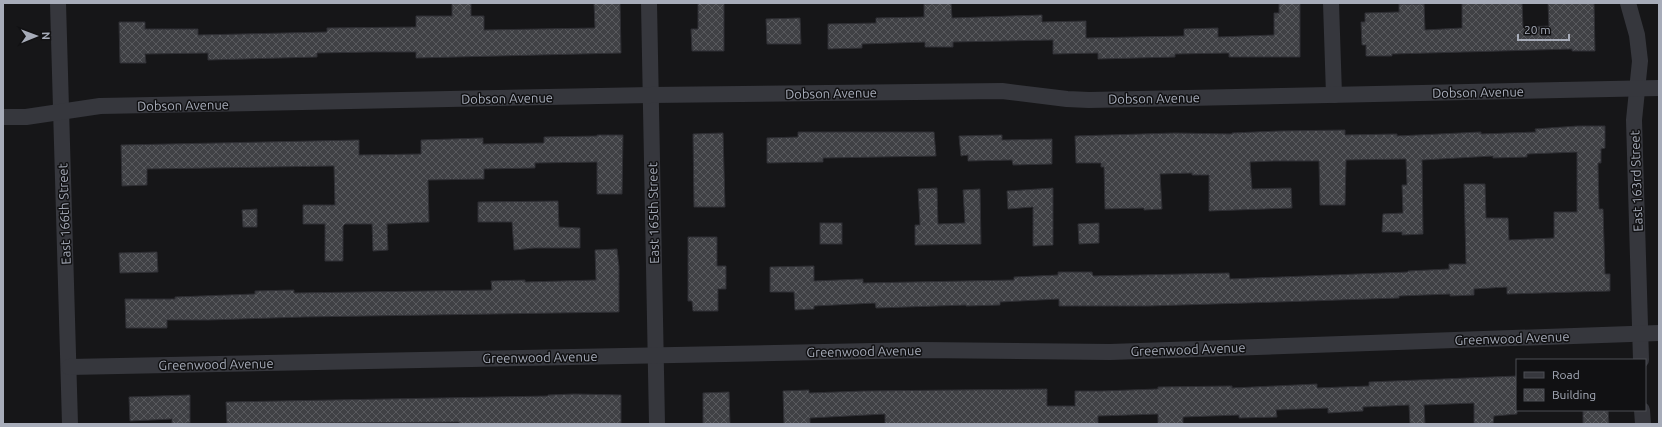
<svg xmlns="http://www.w3.org/2000/svg" width="1662" height="427" font-family="Ubuntu,sans-serif">
  <defs>
    <pattern id="building-cross-hatch" width="8" height="8" patternUnits="userSpaceOnUse"><rect width="8" height="8" fill="#404145"/><path d="M0 0l8 8M0 8l8-8" fill="none" stroke="#595a5e"/></pattern>
  </defs>
  <rect width="100%" height="100%" fill="#161618"/>
  <g fill="url(#building-cross-hatch)" stroke="#2f2f34">
    <polygon points="452,3 471,3 471,16 484,16 484,30 595,28 594,3 620,3 621,53 416,58 416,52 371,52 317,53 317,57 208,60 208,53 145,54 146,63 120,63 119,22 145,22 145,29 198,29 198,35 327,32 327,28 416,27 416,16 452,16"/>
    <polygon points="698,3 724,3 724,51 692,51 691,29 698,29"/>
    <polygon points="951,3 952,18 1042,15 1042,22 1086,21 1086,38 1184,36 1184,29 1218,28 1218,37 1274,35 1274,13 1279,13 1279,3 1300,3 1300,57 1229,57 1229,53 1175,54 1175,57 1098,59 1098,53 1053,54 1053,40 953,42 953,47 925,47 925,42 862,44 862,48 828,49 828,24 876,23 876,18 924,17 924,4"/>
    <polygon points="1462,3 1522,3 1523,27 1549,26 1548,3 1594,3 1595,51 1572,51 1572,49 1392,54 1392,56 1366,56 1366,45 1362,45 1361,22 1365,22 1365,13 1399,12 1399,4 1424,4 1425,30 1462,28"/>
    <polygon points="800,18 801,44 767,44 766,19"/>
    <polygon points="1578,126 1605,126 1605,148 1601,149 1601,163 1598,163 1599,209 1603,209 1605,274 1610,274 1610,291 1507,294 1507,287 1474,289 1474,295 1450,296 1450,294 1399,296 1399,298 1278,302 1149,306 1059,306 1059,299 1000,302 1000,305 966,306 966,305 876,308 875,303 814,306 814,309 795,310 794,292 770,292 770,267 814,266 814,281 863,279 863,283 1014,280 1014,277 1058,275 1058,272 1092,272 1093,276 1229,273 1230,279 1408,272 1408,271 1449,269 1449,264 1466,264 1464,184 1485,184 1486,218 1508,218 1509,240 1554,238 1554,212 1577,212 1577,152 1527,154 1527,157 1493,158 1493,156 1422,160 1423,234 1402,235 1402,232 1382,232 1383,214 1403,213 1402,185 1407,185 1406,159 1346,160 1345,205 1320,205 1319,161 1273,161 1250,162 1252,189 1291,188 1292,208 1209,211 1209,175 1192,175 1192,173 1160,174 1162,209 1144,210 1144,208 1105,209 1104,167 1101,167 1101,163 1076,163 1075,136 1175,133 1232,134 1232,133 1279,131 1345,130 1345,135 1397,134 1397,136 1481,132 1481,134 1536,132 1535,129"/>
    <polygon points="798,132 934,132 936,156 823,158 823,162 767,163 767,138 798,137"/>
    <polygon points="723,133 725,207 694,207 693,134"/>
    <polygon points="597,135 623,135 622,194 597,194 597,162 535,163 535,168 484,169 484,179 428,180 429,222 387,224 388,250 373,251 372,224 345,224 343,226 343,261 325,261 325,224 303,224 303,205 335,205 334,166 147,169 147,185 122,186 121,145 359,140 359,155 421,154 421,140 483,138 483,144 544,143 544,137 597,136"/>
    <polygon points="1002,135 1002,140 1052,139 1052,164 1013,165 1012,160 968,161 968,155 961,156 959,136"/>
    <polygon points="937,188 938,224 965,223 963,190 980,189 981,244 915,245 915,225 920,225 918,189"/>
    <polygon points="1053,188 1053,245 1033,246 1033,207 1008,209 1007,191"/>
    <polygon points="558,201 559,227 580,228 580,248 534,248 514,250 512,222 478,222 478,202"/>
    <polygon points="257,209 257,227 243,227 242,210"/>
    <rect x="820" y="223" width="22" height="21"/>
    <polygon points="1099,223 1099,243 1079,244 1078,224"/>
    <polygon points="688,237 717,237 717,266 726,266 726,289 718,289 718,311 693,311 692,301 688,301"/>
    <polygon points="617,249 619,267 619,312 304,317 209,320 167,320 167,328 126,328 125,299 175,299 175,297 255,294 255,291 294,290 294,293 492,290 491,281 525,280 525,282 596,280 595,250"/>
    <polygon points="157,252 158,272 120,273 119,253"/>
    <polygon points="1517,376 1517,414 1494,416 1493,424 1474,424 1474,403 1424,405 1425,424 1410,424 1409,405 1363,407 1363,411 1328,413 1328,408 1276,410 1277,417 1239,418 1239,415 1183,417 1183,424 1158,424 1158,414 1098,416 1098,424 885,424 885,414 810,418 810,424 784,424 783,391 809,390 809,393 864,391 1047,389 1047,406 1075,406 1075,391 1102,391 1158,389 1158,387 1232,386 1232,388 1317,384 1317,388 1369,386 1369,382"/>
    <polygon points="729,392 730,424 703,424 703,393"/>
    <polygon points="575,394 621,395 621,424 459,424 459,422 227,424 226,402 548,396 548,395"/>
    <polygon points="190,395 190,423 172,424 172,419 130,421 129,397"/>
    <polygon points="1583,410 1608,410 1609,424 1583,424"/>
  </g>
  <g fill="none" stroke-linecap="round" stroke-linejoin="round">
    <g stroke="#36373d" stroke-width="16">
      <polyline points="58,3 70,424"/>
      <polyline points="649,3 657,424"/>
      <polyline points="1331,3 1334,95"/>
      <polyline points="1628,3 1637,35 1640,61 1634,120 1641,360"/>
      <polyline points="3,117 26,117 100,106 651,95 1002,91 1067,99 1089,100 1659,88"/>
      <polyline points="69,367 923,350 1110,352 1659,333"/>
      <polyline points="1642,410 1643,424"/>
    </g>
  </g>
  <g text-anchor="middle" dominant-baseline="central" stroke-width="3" stroke-linejoin="round" paint-order="stroke">
    <g font-size="13" fill="#a7acb9" stroke="#111113">
      <text transform="translate(1478 92) rotate(-1)">Dobson Avenue</text>
      <text transform="translate(831 93) rotate(-1)">Dobson Avenue</text>
      <text transform="translate(507 98) rotate(-1)">Dobson Avenue</text>
      <text transform="translate(1154 98) rotate(-1)">Dobson Avenue</text>
      <text transform="translate(183 105) rotate(-1)">Dobson Avenue</text>
      <text transform="translate(1636 181) rotate(-92)">East 163rd Street</text>
      <text transform="translate(653 213) rotate(-91)">East 165th Street</text>
      <text transform="translate(64 214) rotate(-92)">East 166th Street</text>
      <text transform="translate(1512 338) rotate(-2)">Greenwood Avenue</text>
      <text transform="translate(1188 349) rotate(-2)">Greenwood Avenue</text>
      <text transform="translate(864 351) rotate(-1)">Greenwood Avenue</text>
      <text transform="translate(540 357) rotate(-1)">Greenwood Avenue</text>
      <text transform="translate(216 364) rotate(-1)">Greenwood Avenue</text>
    </g>
  </g>
  <rect width="1662" height="427" fill="none" stroke="#a7acb9" stroke-width="8"/>
  <rect x="1516" y="359" width="130" height="52" fill="#111113" stroke="#4d4f55"/>
  <rect x="1524" y="372" width="20" height="6" fill="#36373d" stroke="#4d4f55"/>
  <text x="1552" y="379" font-size="12" fill="#a7acb9">Road</text>
  <rect x="1524" y="389" width="20" height="12" fill="url(#building-cross-hatch)" stroke="#4d4f55"/>
  <text x="1552" y="399" font-size="12" fill="#a7acb9">Building</text>
  <g transform="translate(36 36) rotate(89)" stroke="#111113" stroke-width="3" paint-order="stroke">
  <path d="M0-3L7 15L0 10L-7 15Z" fill="#a7acb9"/>
  <text y="-6" font-size="11" font-weight="bold" text-anchor="middle" fill="#a7acb9">N</text>
  </g>
  <path d="M1518 34v6h51v-6" fill="none" stroke="#a7acb9" stroke-width="2"/>
  <text x="1524" y="34" font-size="12" fill="#a7acb9" stroke="#111113" stroke-width="3" paint-order="stroke">20 m</text>
</svg>
